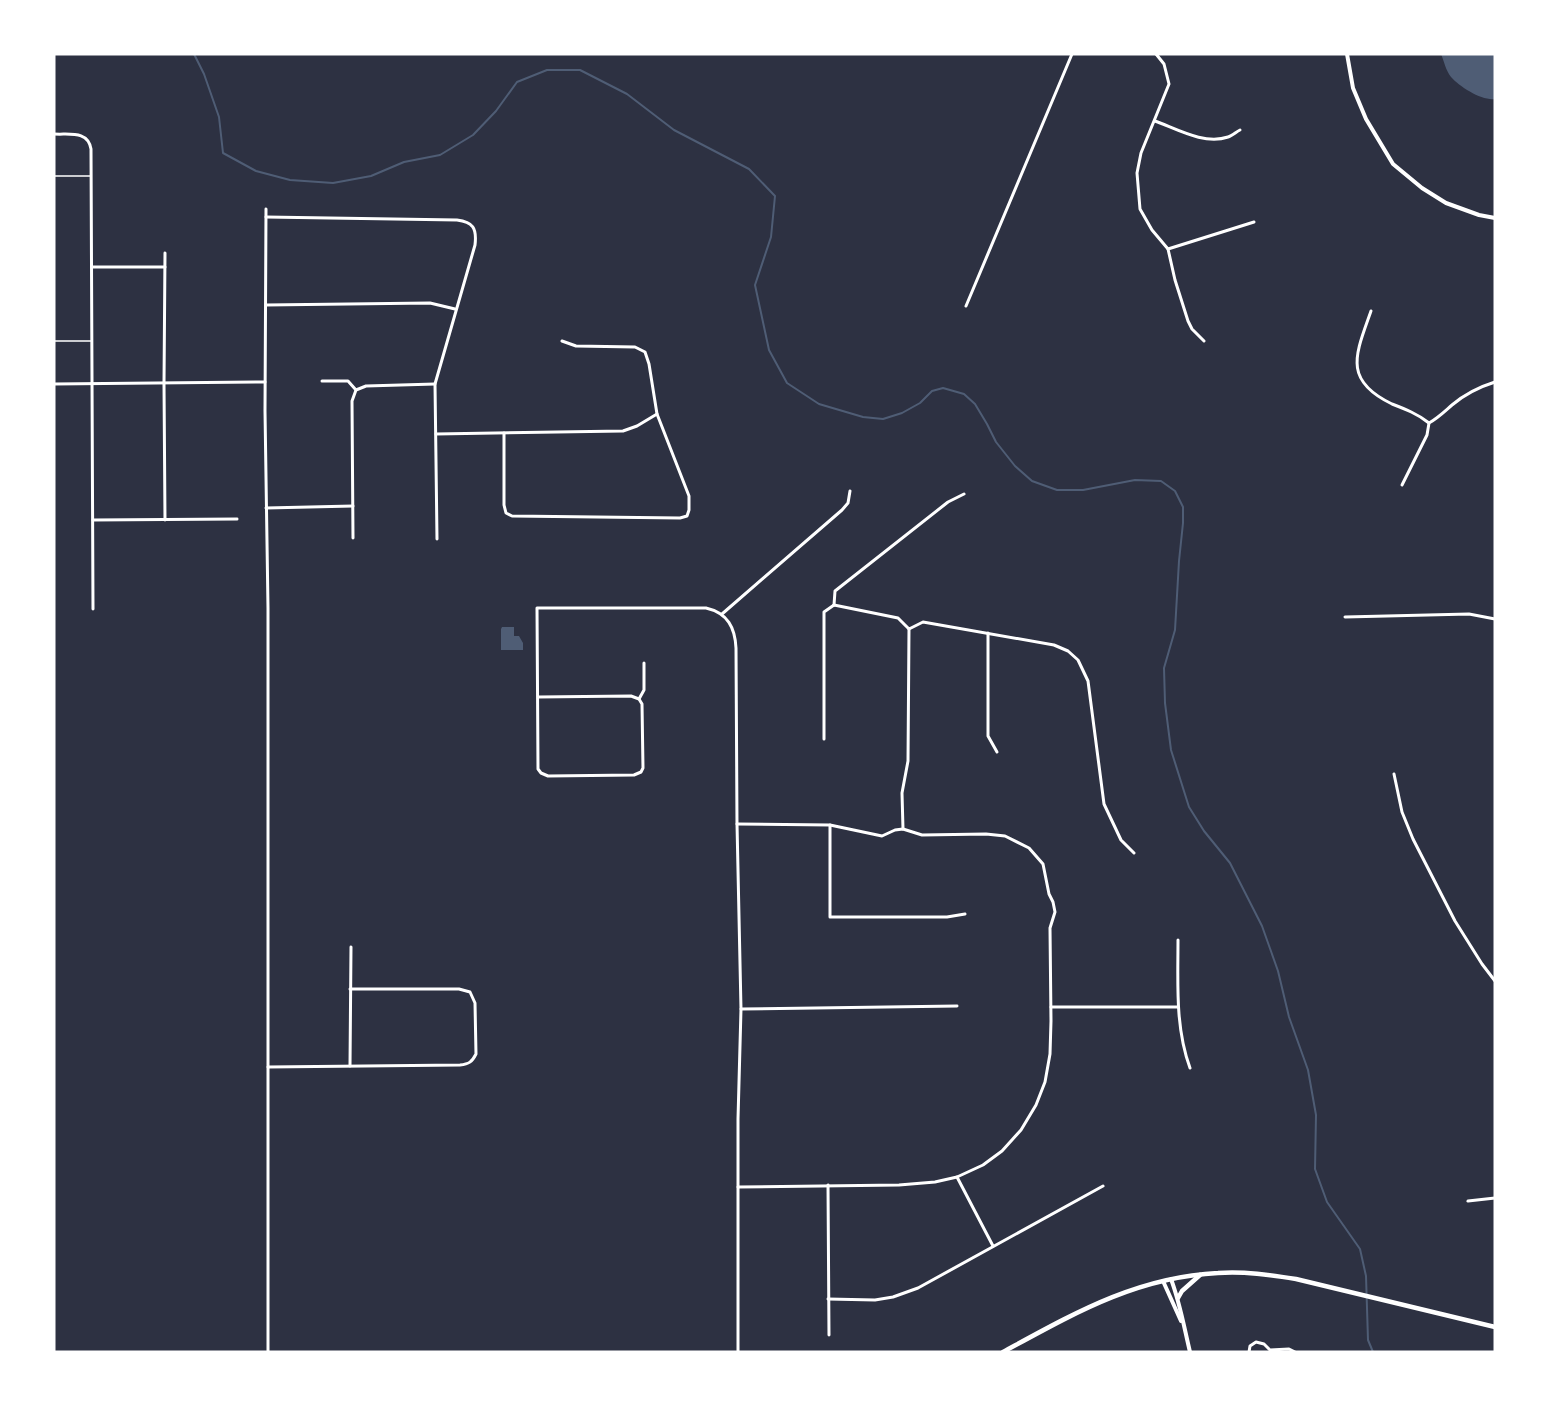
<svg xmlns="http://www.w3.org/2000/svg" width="1549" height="1406" font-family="Karla,sans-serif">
  <rect width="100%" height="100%" fill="#2d3142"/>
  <g fill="#4f5d75">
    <path d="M1441,54H1495V99C1482,101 1460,87 1451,77C1446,71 1444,61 1441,54Z"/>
    <polygon points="502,627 514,627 514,636 519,636 523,643 523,650 501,650 501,629"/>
  </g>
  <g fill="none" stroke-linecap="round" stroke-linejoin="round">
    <polyline stroke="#4f5d75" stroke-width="2" points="194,54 204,74 219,117 223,153 256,171 290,180 333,183 371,176 404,162 440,155 473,135 496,111 517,82 547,70 580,70 627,94 674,130 749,169 775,196 771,237 755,285 769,350 787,383 819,404 863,417 883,419 902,413 920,403 932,391 943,388 964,394 975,404 987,424 996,442 1015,466 1032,481 1057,490 1083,490 1135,480 1161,481 1175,491 1183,507 1183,523 1179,561 1175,630 1164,668 1165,703 1171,750 1189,807 1204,831 1230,863 1262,926 1278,971 1289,1017 1308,1070 1316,1115 1315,1169 1327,1202 1360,1249 1366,1276 1368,1340 1373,1352"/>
    <g stroke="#fff" stroke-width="1.5">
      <polyline points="54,176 90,176"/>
      <polyline points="54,341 92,341"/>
    </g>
    <g stroke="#fff" stroke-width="3">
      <polyline points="1156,54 1164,64 1169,84 1141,153 1137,173 1140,209 1152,230 1168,249 1254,222"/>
      <path d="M1155,121C1177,129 1204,145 1228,137C1232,136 1236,132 1240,130"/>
      <path d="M54,134C69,135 88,130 91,149L93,609"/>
      <polyline points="266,209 265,411 268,608 268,1352"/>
      <path d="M266,217L457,220C473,222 477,228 475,245L435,384L437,539"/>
      <polyline points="1168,249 1175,280 1188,321 1192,329 1204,341"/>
      <polyline points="92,267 165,267"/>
      <polyline points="266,305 430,303 455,309"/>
      <polyline points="966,306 1072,54"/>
      <path d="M1371,311C1356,354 1342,380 1392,404C1405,409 1418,414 1429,423"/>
      <polyline points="322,381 348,381 356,390"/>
      <polyline points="54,384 265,382"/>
      <polyline points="504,433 504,505 506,513 512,516 680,518 687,516 689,510 689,496 657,414 649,364 645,352 635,347 576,346 562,341"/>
      <polyline points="436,434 623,431 637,426 657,414"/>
      <path d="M1402,485L1427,435L1429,423C1438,418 1444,412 1452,405C1465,394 1479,387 1495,382"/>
      <polyline points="266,508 353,506"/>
      <polyline points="93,520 237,519"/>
      <polyline points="165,520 164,384 165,253"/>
      <polyline points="353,538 352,401 356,390 366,386 435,384"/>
      <polyline points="834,605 898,618 909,629 923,622 1054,645 1068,651 1078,660 1088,681 1104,804 1121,840 1134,853"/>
      <polyline points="834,605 835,591 948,502 964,494"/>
      <polyline points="722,614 842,510 848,503 850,491"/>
      <polyline points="1345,617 1469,614 1495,619"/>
      <polyline points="988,633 988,736 997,752"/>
      <path d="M538,697L631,696L639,699L642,704L643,768L641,772L634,775L548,776L541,773L538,769L537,608H706C728,613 735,628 736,648L737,824L741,1009L738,1119V1352"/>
      <polyline points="639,699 644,690 644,663"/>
      <polyline points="824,739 824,612 834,605"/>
      <polyline points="1394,774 1402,812 1413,839 1455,921 1482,964 1495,981"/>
      <polyline points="737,824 830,825 882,836 895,830 903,829 922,835 986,834 1005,836 1029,848 1043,864 1049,894 1053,902 1055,912 1050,928 1051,1021 1050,1054 1045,1082 1036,1105 1021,1130 1002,1151 983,1165 957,1177 935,1182 899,1185 738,1187"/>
      <polyline points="830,825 830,917 947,917 965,914"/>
      <polyline points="903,829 902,793 908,761 909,629"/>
      <path d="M1178,940C1178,983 1175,1027 1190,1068"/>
      <polyline points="1051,1007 1178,1007"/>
      <polyline points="741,1009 957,1006"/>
      <polyline points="350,1066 351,947"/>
      <path d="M268,1067L460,1065C469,1064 472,1062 476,1054L475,1003L470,992L459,989H350"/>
      <polyline points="957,1177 993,1246"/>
      <polyline points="828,1185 829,1335"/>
      <polyline points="1468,1201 1495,1198"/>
      <polyline points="828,1299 875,1300 893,1297 918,1288 1103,1186"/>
      <polyline points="1249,1352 1250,1346 1256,1342 1264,1344 1270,1350 1289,1349 1295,1352"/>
    </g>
    <g stroke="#fff" stroke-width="4">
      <polyline points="1347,54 1353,88 1366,119 1393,164 1422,188 1446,203 1479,215 1495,218"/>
      <path d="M1171,1279C1180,1303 1184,1327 1190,1352"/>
      <polyline points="1163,1281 1181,1321"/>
    </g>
    <g stroke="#fff" stroke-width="4.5">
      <polyline points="1178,1298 1182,1291 1200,1275"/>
      <path d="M1003,1352C1073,1314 1136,1277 1218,1273C1244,1271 1270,1275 1296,1279L1495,1327"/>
    </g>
  </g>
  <rect width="1549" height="1406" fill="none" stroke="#ffffff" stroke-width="111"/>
</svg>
